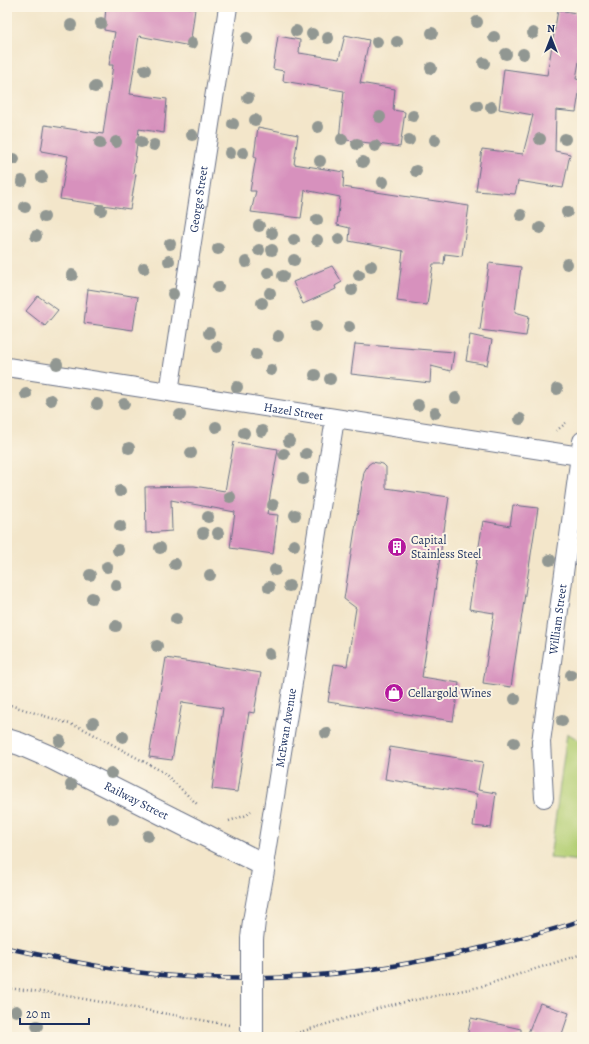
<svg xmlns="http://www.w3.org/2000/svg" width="589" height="1044" font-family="Alegreya,serif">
  <rect width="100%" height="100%" fill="#fcf5e5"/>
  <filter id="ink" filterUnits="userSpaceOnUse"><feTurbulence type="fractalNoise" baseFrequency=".025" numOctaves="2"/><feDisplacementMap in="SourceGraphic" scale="8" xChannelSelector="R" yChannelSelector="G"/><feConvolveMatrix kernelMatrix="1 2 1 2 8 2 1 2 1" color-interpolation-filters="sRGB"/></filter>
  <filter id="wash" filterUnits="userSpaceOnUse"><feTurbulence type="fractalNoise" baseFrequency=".012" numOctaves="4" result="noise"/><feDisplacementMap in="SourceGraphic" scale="16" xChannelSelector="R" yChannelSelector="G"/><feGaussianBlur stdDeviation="0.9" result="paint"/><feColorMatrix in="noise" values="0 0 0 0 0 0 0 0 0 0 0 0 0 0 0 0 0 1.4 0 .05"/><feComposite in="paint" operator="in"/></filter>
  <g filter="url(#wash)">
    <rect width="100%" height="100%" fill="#f3e6ca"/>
    <polygon fill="#b4cf75" stroke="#687f6a" points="567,733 582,742 582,861 550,858"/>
    <g id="blocks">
      <g fill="#d791bd">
        <polygon points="106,7 184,7 195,9 190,46 139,36 130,94 167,99 164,133 139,129 133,173 136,174 130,209 60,199 68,156 41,151 45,125 103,134 113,65 109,65 115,32 104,30"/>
        <polygon points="558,10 582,14 582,44 576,79 581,80 576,112 556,110 555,151 570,154 563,188 518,181 515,194 476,191 482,149 523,154 533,115 499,109 504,69 547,75"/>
        <polygon points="345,35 369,40 360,83 395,89 393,110 405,112 400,147 339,139 344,91 283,81 284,71 273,69 278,36 300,40 299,53 339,59"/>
        <polygon points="258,127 298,135 294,164 344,172 343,187 469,206 462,256 445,254 444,264 433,264 427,305 397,301 403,251 349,241 350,228 337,225 340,197 305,190 301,218 251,212 256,191 250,191 256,157 254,156"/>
        <polygon points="489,263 521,267 515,312 529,316 526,336 480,330"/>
        <polygon points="332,266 342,282 335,286 336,289 303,304 293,282"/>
        <polygon points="88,289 138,297 133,330 84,323"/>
        <polygon points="38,296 58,310 45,326 26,311"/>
        <polygon points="470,335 492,340 487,365 466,361"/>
        <polygon points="355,344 454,352 451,371 431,366 430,383 351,374"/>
        <polygon points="234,442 278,449 267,514 278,515 273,554 230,548 235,512 171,500 172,531 146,533 145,487 194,486 225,491"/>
        <polygon points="372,462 383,464 386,467 386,488 449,497 422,677 459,683 453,721 328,702 334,664 347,666 356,608 344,599 364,472 368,465"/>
        <polygon points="513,505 538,508 511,687 483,683 494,613 469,609 483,521 510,526"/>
        <polygon points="166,658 261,673 254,713 249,712 237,792 212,789 223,708 182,702 172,760 149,757"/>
        <polygon points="390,747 483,762 478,790 496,793 491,828 473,826 477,794 385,779"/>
        <polygon points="540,1003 569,1013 561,1037 541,1037 528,1033"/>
        <polygon points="471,1018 521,1029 521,1037 467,1037"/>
      </g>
    </g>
  </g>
  <g filter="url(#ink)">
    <use href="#blocks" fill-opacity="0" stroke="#676f84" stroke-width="1"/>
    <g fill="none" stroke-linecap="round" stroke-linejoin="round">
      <defs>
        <g id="minor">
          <path id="s1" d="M7,367L580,456"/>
          <path id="s2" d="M169,392L228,7"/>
          <path id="s3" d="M544,798L541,742L582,441"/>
          <path id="s4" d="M264,865L335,419"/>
        </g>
        <g id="tertiary">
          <path id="s5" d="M7,740L20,744L50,757L264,865L254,921L252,939"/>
          <polyline points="252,1017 252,1037"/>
        </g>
      </defs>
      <use href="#minor" stroke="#676f84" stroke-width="20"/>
      <use href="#tertiary" stroke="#676f84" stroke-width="24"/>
      <g stroke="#676f84" stroke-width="2.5" stroke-dasharray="1 3" stroke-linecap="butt">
        <polyline points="556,431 566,423"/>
        <polyline points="7,704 82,728 163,772 197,804"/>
        <polyline points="229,821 247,815 251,811"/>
        <polyline points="7,988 51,993 229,1025"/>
        <polyline points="284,1037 386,1006 479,987 582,954"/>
      </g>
      <use href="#minor" stroke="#fff" stroke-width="18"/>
      <use href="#tertiary" stroke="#fff" stroke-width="22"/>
      <defs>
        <path id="rail" d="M7,948C49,957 92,966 135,972C253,987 374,975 489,946C520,938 552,931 582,920"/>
      </defs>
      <use href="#rail" stroke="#1b2f5e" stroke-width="4.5"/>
      <use href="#rail" stroke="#fcf5e5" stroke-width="3" stroke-dasharray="9" stroke-linecap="butt"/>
      <defs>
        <polyline id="tertiary-bridge" points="252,939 252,1017"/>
      </defs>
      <use href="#tertiary-bridge" stroke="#676f84" stroke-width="24" stroke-linecap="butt"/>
      <use href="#tertiary-bridge" stroke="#fff" stroke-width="22"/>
    </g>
    <g fill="#919792">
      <circle cx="477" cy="22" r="6"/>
      <circle cx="101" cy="23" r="6"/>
      <circle cx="71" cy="25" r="6"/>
      <circle cx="296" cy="31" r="6"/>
      <circle cx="432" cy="33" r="6"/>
      <circle cx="533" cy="33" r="6"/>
      <circle cx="312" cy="34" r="6"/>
      <circle cx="494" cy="37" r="6"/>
      <circle cx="247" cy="38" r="6"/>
      <circle cx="328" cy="38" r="6"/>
      <circle cx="377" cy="42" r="6"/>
      <circle cx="397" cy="42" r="6"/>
      <circle cx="192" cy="43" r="6"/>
      <circle cx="506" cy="54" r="6"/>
      <circle cx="523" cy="54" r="6"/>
      <circle cx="484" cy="63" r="6"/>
      <circle cx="431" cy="68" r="6"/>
      <circle cx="145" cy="70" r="6"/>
      <circle cx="95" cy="87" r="6"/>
      <circle cx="248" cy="98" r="6"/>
      <circle cx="477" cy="106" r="6"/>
      <circle cx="491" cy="107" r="6"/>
      <circle cx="413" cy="116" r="6"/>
      <circle cx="380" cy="117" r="6"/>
      <circle cx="255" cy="120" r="6"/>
      <circle cx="233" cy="124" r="6"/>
      <circle cx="318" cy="127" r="6"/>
      <circle cx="192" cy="135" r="6"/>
      <circle cx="342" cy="139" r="6"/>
      <circle cx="540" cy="139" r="6"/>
      <circle cx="565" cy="139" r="6"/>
      <circle cx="409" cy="140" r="6"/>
      <circle cx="435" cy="140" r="6"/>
      <circle cx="116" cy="142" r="6"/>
      <circle cx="141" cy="142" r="6"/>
      <circle cx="100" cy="143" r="6"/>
      <circle cx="357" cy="144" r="6"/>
      <circle cx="154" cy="145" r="6"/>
      <circle cx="375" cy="146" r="6"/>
      <circle cx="230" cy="153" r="6"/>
      <circle cx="243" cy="153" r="6"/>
      <circle cx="14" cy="159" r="6"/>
      <circle cx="320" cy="161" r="6"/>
      <circle cx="363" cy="162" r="6"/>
      <circle cx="416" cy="171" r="6"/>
      <circle cx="42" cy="177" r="6"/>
      <circle cx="22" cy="181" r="6"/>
      <circle cx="383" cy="182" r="6"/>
      <circle cx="25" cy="207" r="6"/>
      <circle cx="101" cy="210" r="6"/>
      <circle cx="567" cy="212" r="6"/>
      <circle cx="521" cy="215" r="6"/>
      <circle cx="44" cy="217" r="6"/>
      <circle cx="317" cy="220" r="6"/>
      <circle cx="259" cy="226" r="6"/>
      <circle cx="540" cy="228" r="6"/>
      <circle cx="272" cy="233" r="6"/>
      <circle cx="36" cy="236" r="6"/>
      <circle cx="339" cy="239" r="6"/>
      <circle cx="294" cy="240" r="6"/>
      <circle cx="317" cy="240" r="6"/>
      <circle cx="170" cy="244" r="6"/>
      <circle cx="218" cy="249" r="6"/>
      <circle cx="259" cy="250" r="6"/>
      <circle cx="272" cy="250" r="6"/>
      <circle cx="294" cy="260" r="6"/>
      <circle cx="169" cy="261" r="6"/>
      <circle cx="246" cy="262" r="6"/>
      <circle cx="567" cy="264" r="6"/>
      <circle cx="371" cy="266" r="6"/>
      <circle cx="144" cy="268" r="6"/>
      <circle cx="268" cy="273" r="6"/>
      <circle cx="72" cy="275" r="6"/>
      <circle cx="359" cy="275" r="6"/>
      <circle cx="283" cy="276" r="6"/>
      <circle cx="218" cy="287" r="6"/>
      <circle cx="352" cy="290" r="6"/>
      <circle cx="270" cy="293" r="6"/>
      <circle cx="173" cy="294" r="6"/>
      <circle cx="262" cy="303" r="6"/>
      <circle cx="316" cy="326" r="6"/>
      <circle cx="349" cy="327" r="6"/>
      <circle cx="209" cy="333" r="6"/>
      <circle cx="278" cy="336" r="6"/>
      <circle cx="217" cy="347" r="6"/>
      <circle cx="256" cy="354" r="6"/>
      <circle cx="57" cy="364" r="6"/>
      <circle cx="271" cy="370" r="6"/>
      <circle cx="315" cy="375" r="6"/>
      <circle cx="330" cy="379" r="6"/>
      <circle cx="237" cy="387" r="6"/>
      <circle cx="557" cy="389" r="6"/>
      <circle cx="26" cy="394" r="6"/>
      <circle cx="456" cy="398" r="6"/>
      <circle cx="51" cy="400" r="6"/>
      <circle cx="97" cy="404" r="6"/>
      <circle cx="124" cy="404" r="6"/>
      <circle cx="418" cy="405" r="6"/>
      <circle cx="435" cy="413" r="6"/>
      <circle cx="180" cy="415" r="6"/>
      <circle cx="520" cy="419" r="6"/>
      <circle cx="216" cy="427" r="6"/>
      <circle cx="262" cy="431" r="6"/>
      <circle cx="244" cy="433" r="6"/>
      <circle cx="289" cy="441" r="6"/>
      <circle cx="129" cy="448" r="6"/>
      <circle cx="191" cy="453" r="6"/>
      <circle cx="284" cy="454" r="6"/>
      <circle cx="306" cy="454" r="6"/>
      <circle cx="303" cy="479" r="6"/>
      <circle cx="120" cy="491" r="6"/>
      <circle cx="230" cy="497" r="6"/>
      <circle cx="273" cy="505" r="6"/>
      <circle cx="295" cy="515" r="6"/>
      <circle cx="208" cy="517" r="6"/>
      <circle cx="120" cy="526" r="6"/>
      <circle cx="203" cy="533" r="6"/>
      <circle cx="218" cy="533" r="6"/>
      <circle cx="294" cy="545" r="6"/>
      <circle cx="160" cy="548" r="6"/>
      <circle cx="118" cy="550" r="6"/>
      <circle cx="550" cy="560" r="6"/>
      <circle cx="175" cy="564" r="6"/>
      <circle cx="107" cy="567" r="6"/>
      <circle cx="275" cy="570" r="6"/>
      <circle cx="90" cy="575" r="6"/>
      <circle cx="210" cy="575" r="6"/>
      <circle cx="116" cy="585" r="6"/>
      <circle cx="289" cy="586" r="6"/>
      <circle cx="269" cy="587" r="6"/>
      <circle cx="92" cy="598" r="6"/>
      <circle cx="176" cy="619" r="6"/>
      <circle cx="116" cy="626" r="6"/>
      <circle cx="157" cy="646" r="6"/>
      <circle cx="269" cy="654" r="6"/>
      <circle cx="571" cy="675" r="6"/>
      <circle cx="515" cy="699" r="6"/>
      <circle cx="562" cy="721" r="6"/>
      <circle cx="93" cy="723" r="6"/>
      <circle cx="326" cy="733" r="6"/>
      <circle cx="123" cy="737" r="6"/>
      <circle cx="60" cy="741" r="6"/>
      <circle cx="514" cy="743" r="6"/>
      <circle cx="111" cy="773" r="6"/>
      <circle cx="71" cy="785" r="6"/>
      <circle cx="113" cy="819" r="6"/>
      <circle cx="148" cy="836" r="6"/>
      <circle cx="16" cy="1011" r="6"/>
      <circle cx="37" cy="1026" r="6"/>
    </g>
  </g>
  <defs>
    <symbol id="building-disc" viewBox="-11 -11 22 22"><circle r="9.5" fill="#b5179e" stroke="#fcf5e5"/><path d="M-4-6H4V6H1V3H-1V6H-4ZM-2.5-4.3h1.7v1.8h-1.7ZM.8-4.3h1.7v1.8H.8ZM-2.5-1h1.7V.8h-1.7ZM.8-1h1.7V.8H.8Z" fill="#fff"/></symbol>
    <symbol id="shop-disc" viewBox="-11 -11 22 22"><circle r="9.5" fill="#b5179e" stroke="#fcf5e5"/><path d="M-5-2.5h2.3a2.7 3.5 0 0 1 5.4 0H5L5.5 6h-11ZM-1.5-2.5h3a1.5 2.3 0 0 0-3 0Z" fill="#fff"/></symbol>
  </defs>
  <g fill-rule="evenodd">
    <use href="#building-disc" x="386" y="536" width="22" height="22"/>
    <use href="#shop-disc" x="383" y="682" width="22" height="22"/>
  </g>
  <g text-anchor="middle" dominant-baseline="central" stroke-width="4" stroke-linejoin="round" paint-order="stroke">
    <g font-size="12" fill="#1b2f5e" stroke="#fcf5e5">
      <text stroke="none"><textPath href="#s2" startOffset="195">George Street</textPath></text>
      <text stroke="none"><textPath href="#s1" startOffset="290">Hazel Street</textPath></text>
      <text stroke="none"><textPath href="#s3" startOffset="180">William Street</textPath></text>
      <text stroke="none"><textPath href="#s4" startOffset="139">McEwan Avenue</textPath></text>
      <text stroke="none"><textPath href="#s5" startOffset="143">Railway Street</textPath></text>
    </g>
    <g font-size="12" fill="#1b2f5e" stroke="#fcf5e5" text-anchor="start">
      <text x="411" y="540">Capital<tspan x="411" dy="14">Stainless Steel</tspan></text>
      <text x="408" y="693">Cellargold Wines</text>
    </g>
  </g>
  <rect width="589" height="1044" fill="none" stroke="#fcf5e5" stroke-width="24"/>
  <g transform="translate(551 38)" stroke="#fcf5e5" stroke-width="3" paint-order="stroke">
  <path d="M0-3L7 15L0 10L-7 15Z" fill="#1b2f5e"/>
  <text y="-6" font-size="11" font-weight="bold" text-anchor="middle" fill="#1b2f5e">N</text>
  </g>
  <path d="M20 1018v6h69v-6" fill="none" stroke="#1b2f5e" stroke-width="2"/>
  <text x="26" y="1018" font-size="12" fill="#1b2f5e" stroke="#fcf5e5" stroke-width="3" paint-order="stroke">20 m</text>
</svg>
